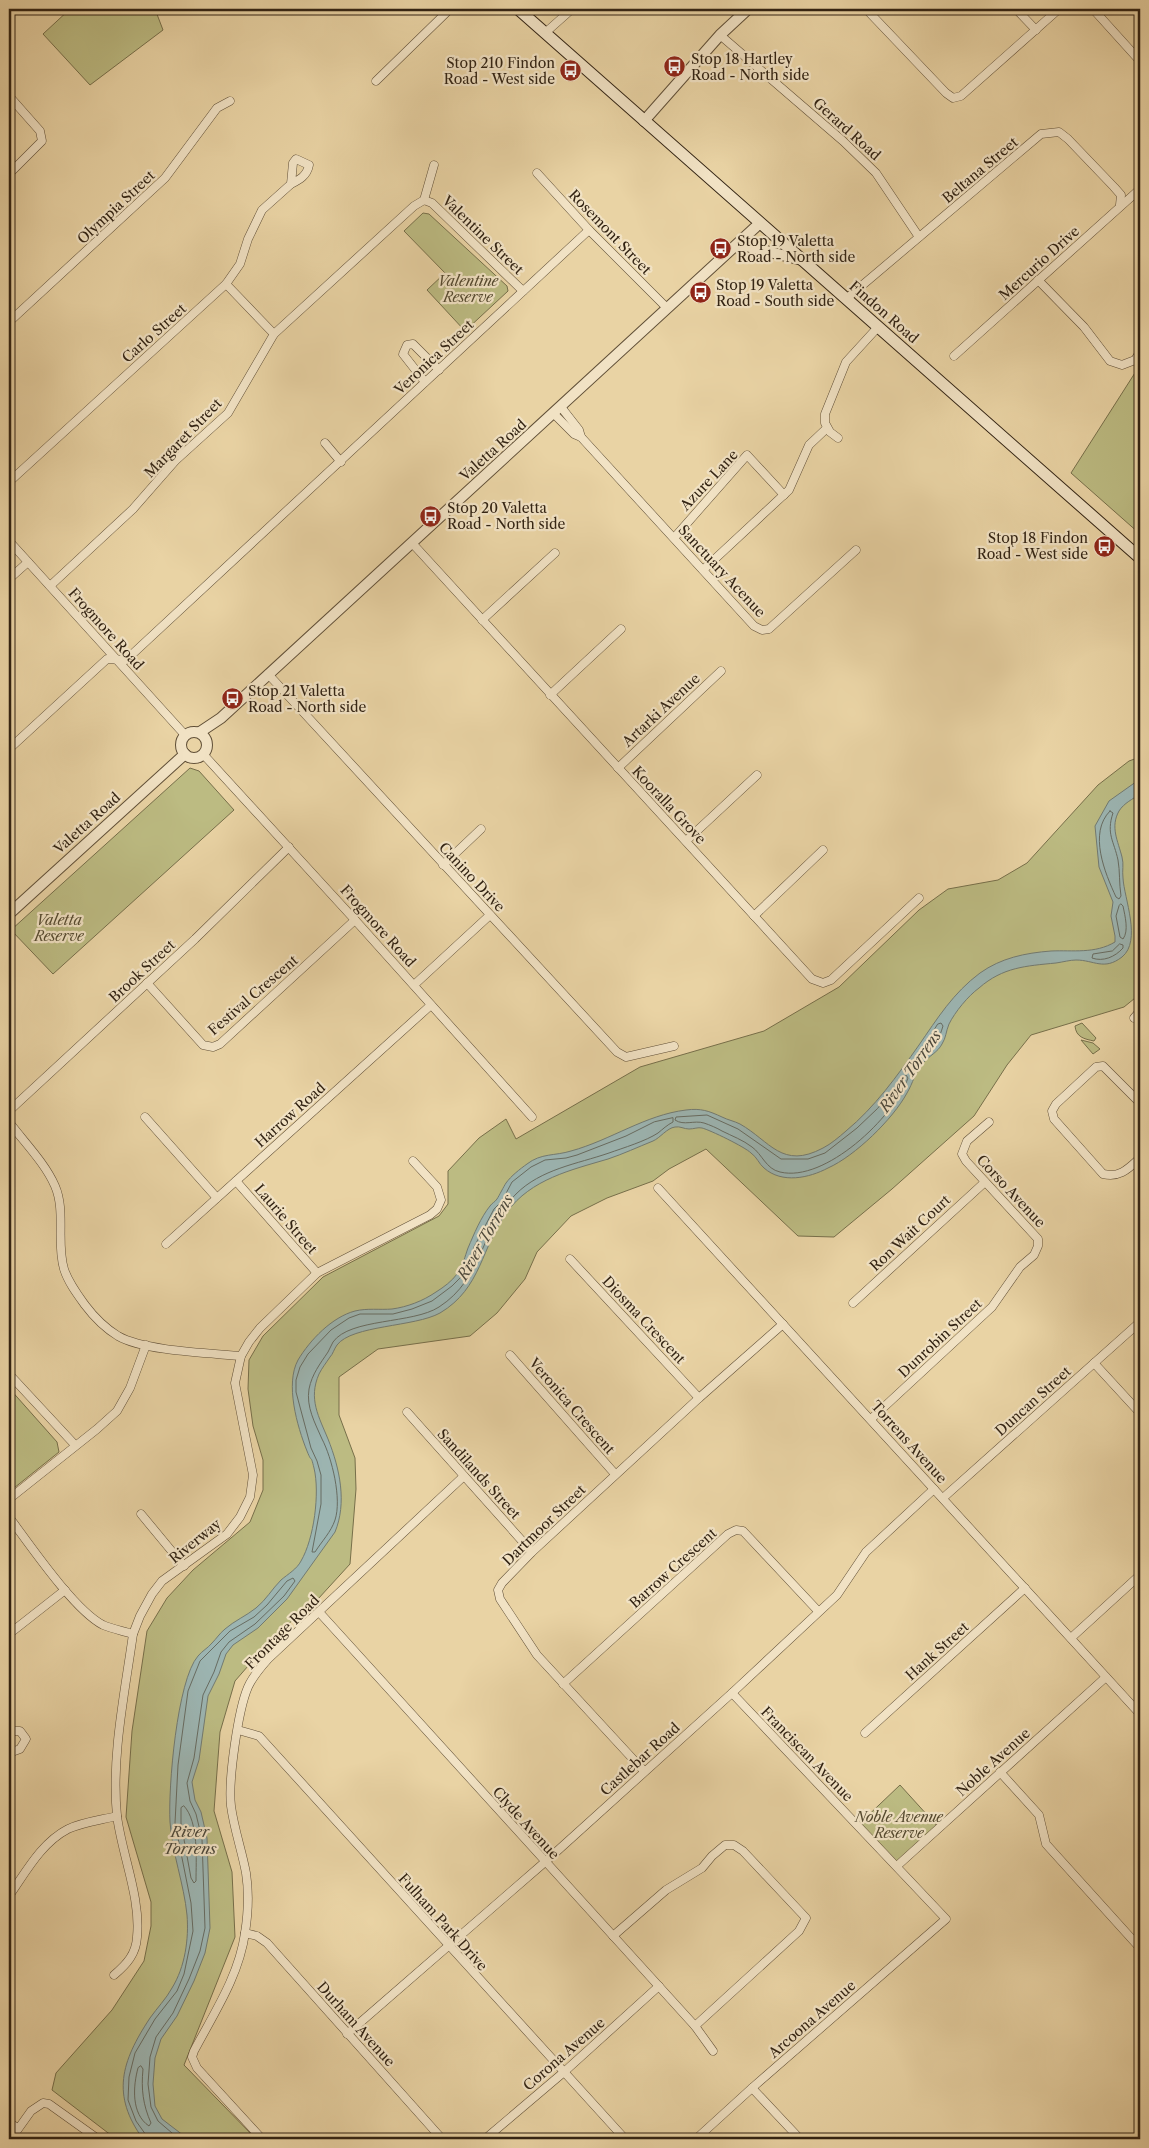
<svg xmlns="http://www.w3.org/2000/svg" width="1149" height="2148" font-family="'Libre Caslon Text',serif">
  <rect width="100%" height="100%" fill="#e9d3a4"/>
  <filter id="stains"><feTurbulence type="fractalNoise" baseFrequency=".004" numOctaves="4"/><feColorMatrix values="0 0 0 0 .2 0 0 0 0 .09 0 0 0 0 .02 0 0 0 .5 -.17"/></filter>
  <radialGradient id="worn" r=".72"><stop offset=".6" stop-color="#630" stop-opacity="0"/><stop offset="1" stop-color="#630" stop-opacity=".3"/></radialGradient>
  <g fill="#bcbb82" stroke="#776f4a">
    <polygon points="70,9 155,9 163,30 90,85 43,34"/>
    <polygon points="423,213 429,214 507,286 508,291 465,331 427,290 445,273 404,231"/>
    <polygon points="1140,365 1140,534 1071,473"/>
    <polygon points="1140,757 1140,994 1124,1007 1031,1035 1007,1065 974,1116 892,1189 834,1237 798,1236 706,1149 669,1169 653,1181 607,1198 571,1216 537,1252 525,1279 497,1313 470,1336 378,1349 339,1377 339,1415 355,1458 356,1489 350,1564 318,1599 275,1635 235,1681 220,1732 214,1811 232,1872 235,1937 184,2065 256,2139 116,2139 52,2090 56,2073 112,2010 144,1961 151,1926 151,1902 126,1817 132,1731 147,1631 167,1598 193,1570 250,1522 263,1490 263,1460 253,1426 248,1389 249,1360 263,1336 323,1277 439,1216 448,1204 448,1171 479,1138 506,1119 516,1139 640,1067 764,1031 839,987 919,910 948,889 998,880 1027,863 1098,785 1129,761"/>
    <polygon points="190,768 199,771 234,810 53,974 11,930"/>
    <path d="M1082,1023L1096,1038L1094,1041C1084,1039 1076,1037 1075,1026Z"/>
    <polygon points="1081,1040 1093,1043 1100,1049 1093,1054"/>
    <polygon points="9,1388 57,1442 59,1452 9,1492"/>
    <polygon points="900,1785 939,1828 897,1866 858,1825"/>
  </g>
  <path fill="#9cb5b2" stroke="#727b72" d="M1140,779V794C1133,799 1124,803 1119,811C1110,827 1118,841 1122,857C1124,864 1122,871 1123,878C1124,898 1142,941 1122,957C1104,971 1094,960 1076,960C1070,960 1063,962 1056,963C1026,966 1003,967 979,988C968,996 955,1012 949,1024C946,1031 946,1038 942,1044C938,1052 929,1056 923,1063C915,1072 913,1083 907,1093C893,1119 855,1156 828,1168C809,1178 782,1184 764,1168C759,1164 757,1157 751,1153C745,1147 710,1130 702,1128C698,1127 694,1129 689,1129C684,1129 680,1126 675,1127C667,1128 660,1138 653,1141C638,1147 623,1154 608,1159C571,1170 531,1179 507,1212C481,1247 482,1288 440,1313C415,1327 352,1325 337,1345C334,1349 333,1354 330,1357C326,1363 322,1368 319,1374C308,1399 319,1417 328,1439C340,1469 347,1503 335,1532L287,1599L258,1628L233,1645L226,1654L219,1674L208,1696L199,1760L192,1782L195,1800L201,1812L207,1838L210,1928L205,1953L194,1981L177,2016L161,2039L155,2058L153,2084L155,2106L162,2119L188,2139H143C111,2095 121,2062 150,2018C157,2008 166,1999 172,1988C185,1967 189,1939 187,1915C184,1884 172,1853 170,1822C168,1788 177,1680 198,1656C202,1651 208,1648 212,1643C217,1638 219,1634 225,1629C234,1621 246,1616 256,1608C266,1600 272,1589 281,1580C288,1574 297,1569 301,1561C314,1539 320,1493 314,1468C310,1452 313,1466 307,1451C297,1426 285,1384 298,1360C310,1340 332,1317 355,1311C367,1308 380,1310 392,1309C407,1307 423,1301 436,1292C444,1287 452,1281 457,1274C463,1266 465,1256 468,1248C474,1234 481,1217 490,1206C492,1203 495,1202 497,1199C499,1196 504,1186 506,1183C511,1176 520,1169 527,1164C541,1153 555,1156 571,1151C611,1140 645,1115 686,1110C701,1108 709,1111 722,1117C728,1120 734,1121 740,1124C770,1141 782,1170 823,1148C831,1144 839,1137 846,1131C875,1107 897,1076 919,1045C937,1019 953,993 980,973C1001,958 1025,953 1051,951C1073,950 1095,954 1115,942V936L1111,916L1113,902L1099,867L1095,826L1109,801Z"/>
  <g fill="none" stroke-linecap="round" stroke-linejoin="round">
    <g stroke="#676c62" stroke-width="1">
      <path d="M1110,811L1113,813C1106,834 1114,841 1118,860C1120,871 1119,883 1121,896L1119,899L1116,897C1105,873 1088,833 1110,811Z"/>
      <path d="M1121,904L1123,906C1125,916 1129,931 1123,939L1120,937L1116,916L1119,906Z"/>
      <path d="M1120,944L1123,945V948C1115,957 1103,962 1092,958L1093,954L1112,951Z"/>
      <path d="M938,1024L941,1023L943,1026C939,1039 934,1052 920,1056V1053Z"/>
      <path d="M906,1075L908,1078C894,1117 825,1183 780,1172C766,1169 762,1154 752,1147C743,1140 732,1136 722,1131C717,1128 710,1125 704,1123C694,1120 684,1126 675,1120L676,1117L707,1115L738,1129L781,1159H808L825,1153L857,1128L877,1109Z"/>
      <path d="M673,1118V1122C667,1125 663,1129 658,1133C646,1141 623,1148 609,1153C577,1164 541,1169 516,1194C480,1229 484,1278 439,1307C413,1324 350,1318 333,1342C331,1345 330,1349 328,1352C320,1364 312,1374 309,1389C306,1407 315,1423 322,1439C332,1458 342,1499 335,1520C331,1532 322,1541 315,1552H312L321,1504V1475L317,1461L311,1448L296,1392V1380L300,1367L308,1354L331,1330L349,1318L360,1314H393L412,1309L432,1301L452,1286L465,1273L474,1247L494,1209L502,1201L512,1182L531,1167L545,1160L566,1158L577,1155L626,1136L654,1122Z"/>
      <path d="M184,1806C199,1822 196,1860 196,1881L194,1883L191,1878L181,1823V1808Z"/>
      <path d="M141,2066L143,2069C141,2089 143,2105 151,2123L149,2126C131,2114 133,2086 138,2068Z"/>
      <polyline points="147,2139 146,2135 136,2121 128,2100 129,2077 135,2053 155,2019 177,1991 184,1974 193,1931 191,1903 175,1823 178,1765 188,1691 200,1661 230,1631 254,1617 267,1605 287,1581 293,1578 295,1581 284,1596 255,1624 229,1642 221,1652 214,1672 203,1695 194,1758 187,1783 190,1801 196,1814 202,1839 205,1928 200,1951 189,1979 173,2013 156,2037 150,2057 148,2084 151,2107 158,2121 179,2139"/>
    </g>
    <defs>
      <g id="minor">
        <polyline points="866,9 946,93 953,98 961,96 1059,9"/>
        <polyline points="1016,9 1036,30"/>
        <polyline points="1093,9 1140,61"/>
        <polyline points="545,33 572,9"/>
        <polyline points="720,35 843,141 876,173 919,237"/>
        <polyline points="376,81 450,9"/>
        <polyline points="9,96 40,131 42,141 9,174"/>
        <path d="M296,159L309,165C307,176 299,180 291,184L293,163Z"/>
        <polyline points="537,173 589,230 667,308"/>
        <polyline points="424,200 432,203 523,291"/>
        <polyline points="1038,280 1084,327 1110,361 1122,365 1135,360 1140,352"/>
        <polyline points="226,284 274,334"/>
        <polyline points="846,299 1041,134 1059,132 1068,139 1114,187 1121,195 1120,205"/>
        <polyline points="9,322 165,178 217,108 230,101"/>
        <polyline points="954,356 1140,189"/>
        <polyline points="425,382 403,354 407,345 413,344 439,370"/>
        <polyline points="561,407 579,430 581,437"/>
        <polyline points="554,414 574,434 581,437 754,626 762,630 769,629 856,550"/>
        <polyline points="838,438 830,432 825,423 825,414 846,362 878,327"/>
        <polyline points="325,443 341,462"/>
        <polyline points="9,482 226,284 240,264 248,239 262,210 291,184"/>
        <polyline points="674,538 747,455 784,495"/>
        <polyline points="9,541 185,735"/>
        <polyline points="412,543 812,979 823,983 831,980 919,898"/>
        <polyline points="703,570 789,490 809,445 827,428"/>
        <polyline points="9,579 28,562"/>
        <polyline points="50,586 133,509 175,461 228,413 274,334 414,206 424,200 434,165"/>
        <polyline points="482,620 555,553"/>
        <polyline points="268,674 617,1052 626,1057 674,1046"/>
        <polyline points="550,695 621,629"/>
        <polyline points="9,749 107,659 126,660 589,230"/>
        <polyline points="203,754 355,920 532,1117"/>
        <polyline points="618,768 721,671"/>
        <polyline points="686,841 757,775"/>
        <polyline points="443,865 481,829"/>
        <polyline points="754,916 823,850"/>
        <polyline points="147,983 203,1045 213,1047 220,1044 355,920"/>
        <polyline points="414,985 490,915"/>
        <polyline points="1134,1018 1140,1011"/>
        <path d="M1140,1103L1103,1066L1096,1067L1056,1104L1052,1111L1054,1119L1103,1174C1120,1178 1128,1169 1140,1158"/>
        <polyline points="9,1111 195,939 289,847"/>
        <polyline points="145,1117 217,1198"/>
        <path d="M9,1122C24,1142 45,1163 55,1186C66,1211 56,1243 64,1269C68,1282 77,1294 85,1305C94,1317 105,1328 118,1336C144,1351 209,1353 241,1356"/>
        <polyline points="236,1181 317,1273"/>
        <polyline points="658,1188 1140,1714"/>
        <polyline points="166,1244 431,1005"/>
        <polyline points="570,1259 699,1398"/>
        <polyline points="853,1303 985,1182"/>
        <polyline points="510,1355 615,1474"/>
        <polyline points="1094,1363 1140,1413"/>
        <polyline points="9,1374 75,1445"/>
        <polyline points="407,1412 532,1552"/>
        <polyline points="871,1419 992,1307 1020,1267 1034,1255 1038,1246 1038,1239 966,1161 962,1154 967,1141 989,1122"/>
        <polyline points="943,1498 1140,1322"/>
        <polyline points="9,1499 97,1429 117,1411 130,1388 146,1345"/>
        <polyline points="141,1514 184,1566"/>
        <path d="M9,1517C30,1545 74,1610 103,1625C112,1629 124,1631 133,1634"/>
        <polyline points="319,1612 695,2026 713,2051"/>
        <polyline points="9,1634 65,1590"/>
        <polyline points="1071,1638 1140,1575"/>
        <polyline points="563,1684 728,1534 736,1530 743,1531 818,1611"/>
        <polyline points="238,1730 259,1736 625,2139"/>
        <polyline points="865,1733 1025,1588"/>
        <polyline points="9,1735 14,1731 20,1731 26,1739 20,1749 9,1753"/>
        <polyline points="644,1771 537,1655 500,1599 498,1590 502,1583 532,1552 699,1398 783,1324"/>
        <polyline points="1000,1772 1039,1815 1046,1844 1140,1948"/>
        <polyline points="897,1866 1106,1677"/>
        <path d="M9,1896C26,1872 41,1843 68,1829C83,1822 101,1820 117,1816"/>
        <polyline points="245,1933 257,1936 267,1943 442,2139"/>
        <polyline points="613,1936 666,1890 702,1868 712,1856 725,1845 734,1845 743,1851 806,1918 799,1931 695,2026"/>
        <path d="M114,1975C127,1964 136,1954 137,1937C141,1898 122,1855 117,1816C111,1757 125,1692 133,1634L140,1616L152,1594L162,1581L227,1534L240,1517L250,1497L253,1475L235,1383L241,1356L249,1342L260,1328L317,1273L430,1215L437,1209L441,1200L437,1187L413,1161"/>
        <polyline points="347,2034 545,1862 732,1693 837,1595 866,1552 934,1489"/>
        <polyline points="752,2088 800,2139"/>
        <polyline points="9,2123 18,2128"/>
        <polyline points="11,2139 31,2111 43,2103 49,2104 98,2139"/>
        <path d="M262,2139L197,2068L192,2057L194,2051C214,2013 239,1976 245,1933C248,1914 249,1892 246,1873C242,1851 234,1829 231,1806C228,1781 238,1710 248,1687C253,1676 260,1668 268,1659L464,1476"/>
        <polyline points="485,2139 564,2072 659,1986"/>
        <polyline points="696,2139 752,2088 946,1919 732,1693"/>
      </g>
      <g id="tertiary">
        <polyline points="644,121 720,35 748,9"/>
        <polyline points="738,244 802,260"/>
        <circle cx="194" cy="745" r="13"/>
        <polyline points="200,732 221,718 760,223"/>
        <polyline points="9,914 185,754"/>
      </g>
      <polyline id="secondary" points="518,9 1140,558"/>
    </defs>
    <use href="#minor" stroke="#604f37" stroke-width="9"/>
    <use href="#tertiary" stroke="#604f37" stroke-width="12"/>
    <use href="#secondary" stroke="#322313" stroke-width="13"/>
    <use href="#minor" stroke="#f1e2c4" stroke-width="8"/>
    <use href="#tertiary" stroke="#f1e2c4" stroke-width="10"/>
    <use href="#secondary" stroke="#f1e2c4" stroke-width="11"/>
  </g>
  <defs>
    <symbol id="bus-disc" viewBox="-11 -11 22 22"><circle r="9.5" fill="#8f2418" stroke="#f1e2c4"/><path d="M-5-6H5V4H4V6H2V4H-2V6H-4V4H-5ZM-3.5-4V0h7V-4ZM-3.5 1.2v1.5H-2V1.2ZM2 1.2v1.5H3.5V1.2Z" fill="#fff"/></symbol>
  </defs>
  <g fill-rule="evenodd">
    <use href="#bus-disc" x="662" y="54" width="25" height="25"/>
    <use href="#bus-disc" x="558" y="58" width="25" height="25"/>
    <use href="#bus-disc" x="708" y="236" width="25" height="25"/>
    <use href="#bus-disc" x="688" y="280" width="25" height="25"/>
    <use href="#bus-disc" x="418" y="504" width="25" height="25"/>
    <use href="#bus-disc" x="1092" y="534" width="25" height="25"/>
    <use href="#bus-disc" x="220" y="686" width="25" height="25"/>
  </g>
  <g text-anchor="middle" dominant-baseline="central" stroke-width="4.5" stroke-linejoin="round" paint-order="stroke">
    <g font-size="14" fill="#322313" stroke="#f1e2c4" text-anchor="start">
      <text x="691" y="59">Stop 18 Hartley<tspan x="691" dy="16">Road - North side</tspan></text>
      <text x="555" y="63" text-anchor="end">Stop 210 Findon<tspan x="555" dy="16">Road - West side</tspan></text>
      <text x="737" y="241">Stop 19 Valetta<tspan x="737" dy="16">Road - North side</tspan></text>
      <text x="716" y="285">Stop 19 Valetta<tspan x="716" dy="16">Road - South side</tspan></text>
      <text x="447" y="508">Stop 20 Valetta<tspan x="447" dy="16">Road - North side</tspan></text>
      <text x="1088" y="538" text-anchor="end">Stop 18 Findon<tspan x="1088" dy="16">Road - West side</tspan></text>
      <text x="248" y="691">Stop 21 Valetta<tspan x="248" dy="16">Road - North side</tspan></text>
    </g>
    <g font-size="14" fill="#322313" stroke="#f1e2c4">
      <text transform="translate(847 129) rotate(42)">Gerard Road</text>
      <text transform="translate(980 170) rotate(-40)">Beltana Street</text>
      <text transform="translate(116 207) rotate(-43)">Olympia Street</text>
      <text transform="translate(610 232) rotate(46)">Rosemont Street</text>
      <text transform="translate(483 235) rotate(44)">Valentine Street</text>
      <text transform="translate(1039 263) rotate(-42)">Mercurio Drive</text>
      <text transform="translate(884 312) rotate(41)">Findon Road</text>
      <text transform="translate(154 333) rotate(-42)">Carlo Street</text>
      <text transform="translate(434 357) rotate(-43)">Veronica Street</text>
      <text transform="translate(183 438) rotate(-46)">Margaret Street</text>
      <text transform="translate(493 450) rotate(-42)">Valetta Road</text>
      <text transform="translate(709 480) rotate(-47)">Azure Lane</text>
      <text transform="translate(722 571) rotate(47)">Sanctuary Acenue</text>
      <text transform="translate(106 629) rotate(48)">Frogmore Road</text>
      <text transform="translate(661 710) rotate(-43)">Artarki Avenue</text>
      <text transform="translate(669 805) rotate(47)">Kooralla Grove</text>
      <text transform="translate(87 823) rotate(-42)">Valetta Road</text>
      <text transform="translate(472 877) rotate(47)">Canino Drive</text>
      <text transform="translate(378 926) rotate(48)">Frogmore Road</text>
      <text transform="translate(142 971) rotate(-43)">Brook Street</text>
      <text transform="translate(253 995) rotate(-41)">Festival Crescent</text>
      <text transform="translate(290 1115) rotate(-42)">Harrow Road</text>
      <text transform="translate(1011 1191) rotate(47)">Corso Avenue</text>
      <text transform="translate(286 1219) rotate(49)">Laurie Street</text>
      <text transform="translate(910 1233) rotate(-43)">Ron Wait Court</text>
      <text transform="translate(644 1320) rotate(47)">Diosma Crescent</text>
      <text transform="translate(940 1338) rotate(-43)">Dunrobin Street</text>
      <text transform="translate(1033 1401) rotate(-42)">Duncan Street</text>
      <text transform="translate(572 1406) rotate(49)">Veronica Crescent</text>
      <text transform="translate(909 1442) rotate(48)">Torrens Avenue</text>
      <text transform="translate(479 1474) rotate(48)">Sandilands Street</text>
      <text transform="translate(544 1525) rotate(-44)">Dartmoor Street</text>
      <text transform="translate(195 1541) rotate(-39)">Riverway</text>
      <text transform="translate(673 1568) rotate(-42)">Barrow Crescent</text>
      <text transform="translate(282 1632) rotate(-45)">Frontage Road</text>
      <text transform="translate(937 1651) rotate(-42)">Hank Street</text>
      <text transform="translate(807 1754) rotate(46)">Franciscan Avenue</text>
      <text transform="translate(640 1759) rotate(-42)">Castlebar Road</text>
      <text transform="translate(993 1762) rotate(-42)">Noble Avenue</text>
      <text transform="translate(526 1823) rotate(48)">Clyde Avenue</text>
      <text transform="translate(443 1922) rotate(48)">Fulham Park Drive</text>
      <text transform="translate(812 2019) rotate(-41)">Arcoona Avenue</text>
      <text transform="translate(356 2024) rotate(48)">Durham Avenue</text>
      <text transform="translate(564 2054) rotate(-41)">Corona Avenue</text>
    </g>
    <g font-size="14" font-style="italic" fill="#54492f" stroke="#f1e2c4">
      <text x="468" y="281">Valentine<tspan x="468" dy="16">Reserve</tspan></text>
      <text x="59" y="920">Valetta<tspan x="59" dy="16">Reserve</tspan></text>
      <text x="899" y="1817">Noble Avenue<tspan x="899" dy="16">Reserve</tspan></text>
    </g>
    <g font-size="15" font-style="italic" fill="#4c483b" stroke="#f1e2c4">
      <text transform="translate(910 1071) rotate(-55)">River Torrens</text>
      <text transform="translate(485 1237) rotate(-60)">River Torrens</text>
      <text x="190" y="1831">River<tspan x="190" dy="17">Torrens</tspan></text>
    </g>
  </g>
  <rect width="1149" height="2148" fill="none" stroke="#e9d3a4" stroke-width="30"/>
  <rect x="10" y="10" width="1129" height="2128" fill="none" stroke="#322313" stroke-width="2.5"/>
  <rect x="15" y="15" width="1119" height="2118" fill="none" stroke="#322313"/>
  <rect width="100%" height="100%" filter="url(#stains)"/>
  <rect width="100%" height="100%" fill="url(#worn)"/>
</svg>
